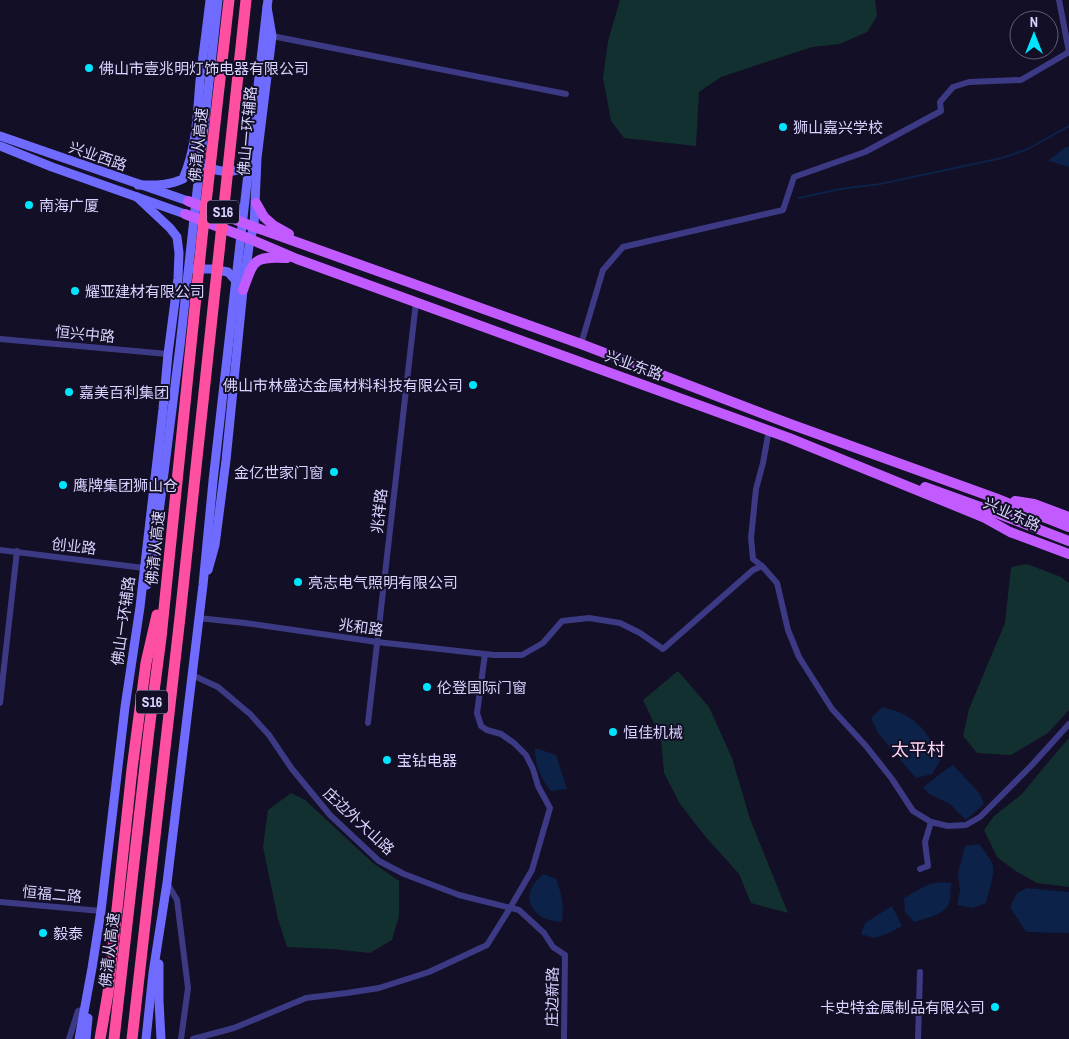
<svg xmlns="http://www.w3.org/2000/svg" width="1069" height="1039" font-family="'Archivo Narrow','Noto Sans SC',sans-serif">
  <rect width="100%" height="100%" fill="#130f26"/>
  <g fill="#12302f">
    <polygon points="620,0 875,0 877,16 867,32 840,44 812,47 721,77 699,92 696,146 624,138 611,121 603,78 608,41"/>
    <polygon points="1027,564 1061,577 1069,583 1069,710 1048,733 1011,755 977,753 963,736 969,709 1005,623 1011,567"/>
    <polygon points="678,671 709,707 732,758 750,819 788,913 751,903 739,874 705,836 680,804 664,773 661,738 643,700"/>
    <polygon points="1069,738 1069,887 1037,883 1014,870 997,857 984,830 994,816 1022,794 1045,766"/>
    <polygon points="291,793 305,800 373,863 399,881 399,916 392,940 370,953 332,949 287,947 278,919 263,847 268,810"/>
  </g>
  <g fill="#0c2248">
    <polygon points="1069,146 1069,167 1048,161 1064,148"/>
    <path d="M882,707C888,709 895,710 901,713C922,723 932,739 940,761L932,774L916,778L878,733L871,718Z"/>
    <path d="M535,748L556,755L567,789L551,791C541,778 535,766 535,748Z"/>
    <path d="M953,765L980,794L984,804L966,820L950,804L929,794L923,787C934,780 942,771 953,765Z"/>
    <path d="M979,844C984,851 991,858 993,866C995,875 988,893 986,903L972,908L957,905L960,891L958,873L965,846Z"/>
    <path d="M544,874L556,879C562,895 564,905 562,922C555,921 545,920 539,915C523,902 529,884 544,874Z"/>
    <path d="M942,882L952,883C950,889 951,894 950,899C948,915 926,918 914,922L905,912L904,898L929,884Z"/>
    <polygon points="1027,888 1069,892 1069,933 1026,932 1010,907 1017,893"/>
    <polygon points="892,906 902,926 889,933 874,938 861,934 865,923"/>
  </g>
  <g fill="none" stroke-linecap="round" stroke-linejoin="round">
    <polyline stroke="#0c2248" stroke-width="2" points="799,198 840,189 880,184 1002,158 1028,149 1069,126"/>
    <g stroke="#3d3a85" stroke-width="6">
      <polyline points="1059,0 1069,52"/>
      <polyline points="272,36 566,94"/>
      <polyline points="0,339 168,354"/>
      <polyline points="581,344 603,270 623,247 783,210 794,177 865,152 941,111 940,102 953,87 969,82 1021,80 1069,52"/>
      <polyline points="769,430 763,463 756,489 751,538 753,559 762,566 777,583 788,630 799,657 832,709 866,746 892,779 913,811 931,822 948,826 966,825 980,817 1031,766 1069,724"/>
      <polyline points="0,550 144,568"/>
      <polyline points="198,618 245,623 377,642 494,655 522,655 543,643 562,621 589,618 620,623 640,633 663,649 753,570 762,566"/>
      <polyline points="192,675 218,687 250,714 269,735 292,769 330,815 379,861 404,874 459,895 519,910 544,933 553,947 565,955 564,1039"/>
      <polyline points="0,703 17,551"/>
      <polyline points="368,723 416,302"/>
      <polyline points="920,869 928,866 925,842 931,822"/>
      <polyline points="167,883 177,900 188,988 181,1039"/>
      <polyline points="0,902 101,911"/>
      <polyline points="69,1039 78,1011 84,1009"/>
      <polyline points="193,1039 234,1028 306,998 347,993 379,988 429,972 487,945 510,908 532,870 550,808 538,786 533,769 526,755 514,743 501,734 487,730 481,726 477,713 485,654"/>
      <polyline points="918,1039 920,972"/>
    </g>
    <g stroke="#6f6bff" stroke-width="9">
      <polyline points="0,136 188,201"/>
      <polyline points="0,146 52,167 185,214"/>
      <path d="M206,166C215,171 228,173 238,170C243,168 248,164 252,161"/>
      <path d="M138,185C154,185 168,186 183,179C197,146 197,116 200,81C203,54 207,27 210,0"/>
      <polyline points="194,269 212,269 228,272 238,283"/>
      <polyline points="208,570 215,545 226,460 243,290 250,239 254,227 257,158 272,36 267,7 268,0"/>
      <polyline points="147,585 154,552 180,346 218,0"/>
      <polyline points="159,964 159,1001 161,1039"/>
      <polyline points="79,1039 92,968 101,911 125,707 140,607 163,409 168,354 178,278 179,253 177,237 170,228 137,197"/>
      <polyline points="86,1039 88,1018"/>
      <polyline points="146,1039 153,973 167,883 203,585 213,481 267,7"/>
    </g>
    <g stroke="#c25bff" stroke-width="10">
      <polyline points="188,201 254,227 277,235 581,344 790,424 995,498 1069,527"/>
      <polyline points="256,203 264,217 273,225 289,234"/>
      <polyline points="185,214 250,239 297,259 789,438 983,517 1010,532 1069,554"/>
      <path d="M243,290C254,260 253,256 287,258"/>
      <polyline points="925,487 983,508 1069,541"/>
      <polyline points="1015,501 1034,504 1069,517"/>
    </g>
    <g stroke="#ff4fa3" stroke-width="11">
      <polyline points="100,1039 108,993 132,769 146,663 157,615"/>
      <polyline points="114,1039 149,730 161,638 202,238 229,0"/>
      <polyline points="132,1039 180,617 246,0"/>
    </g>
  </g>
  <g fill="#00e5ff" stroke="#130f26" stroke-width="2">
    <circle cx="89" cy="68" r="5"/>
    <circle cx="783" cy="127" r="5"/>
    <circle cx="29" cy="205" r="5"/>
    <circle cx="75" cy="291" r="5"/>
    <circle cx="473" cy="385" r="5"/>
    <circle cx="69" cy="392" r="5"/>
    <circle cx="334" cy="472" r="5"/>
    <circle cx="63" cy="485" r="5"/>
    <circle cx="298" cy="582" r="5"/>
    <circle cx="427" cy="687" r="5"/>
    <circle cx="613" cy="732" r="5"/>
    <circle cx="387" cy="760" r="5"/>
    <circle cx="43" cy="933" r="5"/>
    <circle cx="995" cy="1007" r="5"/>
  </g>
  <g text-anchor="middle" dominant-baseline="central" stroke-width="4" stroke-linejoin="round" paint-order="stroke">
    <g fill="#130f26" stroke="#9e99be" stroke-width="1">
      <rect x="207" y="200.5" width="32" height="23" rx="4"/>
      <rect x="136" y="690.5" width="32" height="23" rx="4"/>
    </g>
    <g font-size="14" font-weight="bold" fill="#d9d4ff">
      <text x="223" y="212">S16</text>
      <text x="152" y="702">S16</text>
    </g>
    <g font-size="15" fill="#d9d4ff" stroke="#130f26" text-anchor="start">
      <text x="99" y="68">佛山市壹兆明灯饰电器有限公司</text>
      <text x="793" y="127">狮山嘉兴学校</text>
      <text x="39" y="205">南海广厦</text>
      <text x="85" y="291">耀亚建材有限公司</text>
      <text x="463" y="385" text-anchor="end">佛山市林盛达金属材料科技有限公司</text>
      <text x="79" y="392">嘉美百利集团</text>
      <text x="324" y="472" text-anchor="end">金亿世家门窗</text>
      <text x="73" y="485">鹰牌集团狮山仓</text>
      <text x="308" y="582">亮志电气照明有限公司</text>
      <text x="437" y="687">伦登国际门窗</text>
      <text x="623" y="732">恒佳机械</text>
      <text x="397" y="760">宝钻电器</text>
      <text x="53" y="933">毅泰</text>
      <text x="985" y="1007" text-anchor="end">卡史特金属制品有限公司</text>
    </g>
    <g font-size="15" fill="#d9d4ff" stroke="#130f26">
      <text transform="translate(247 131) rotate(-85)">佛山一环辅路</text>
      <text transform="translate(198 145) rotate(-84)">佛清从高速</text>
      <text transform="translate(98 156) rotate(19)">兴业西路</text>
      <text transform="translate(85 334) rotate(5)">恒兴中路</text>
      <text transform="translate(634 365) rotate(20)">兴业东路</text>
      <text transform="translate(379 511) rotate(-84)">兆祥路</text>
      <text transform="translate(1012 514) rotate(24)">兴业东路</text>
      <text transform="translate(74 546) rotate(7)">创业路</text>
      <text transform="translate(155 548) rotate(-84)">佛清从高速</text>
      <text transform="translate(123 621) rotate(-82)">佛山一环辅路</text>
      <text transform="translate(361 627) rotate(8)">兆和路</text>
      <text transform="translate(359 821) rotate(43)">庄边外大山路</text>
      <text transform="translate(52 894) rotate(5)">恒福二路</text>
      <text transform="translate(109 950) rotate(-83)">佛清从高速</text>
      <text transform="translate(552 997) rotate(-89)">庄边新路</text>
    </g>
    <g font-size="18" fill="#ffd6f0" stroke="#130f26">
      <text x="918" y="749">太平村</text>
    </g>
  </g>
  <g transform="translate(1034 35)"><circle r="24" fill="#130f26" stroke="#625e7d"/>
  <path d="M0-4L9 19L0 12L-9 19Z" fill="#00e5ff"/>
  <text y="-8" font-size="14" font-weight="bold" text-anchor="middle" fill="#d9d4ff">N</text>
  </g>
</svg>
